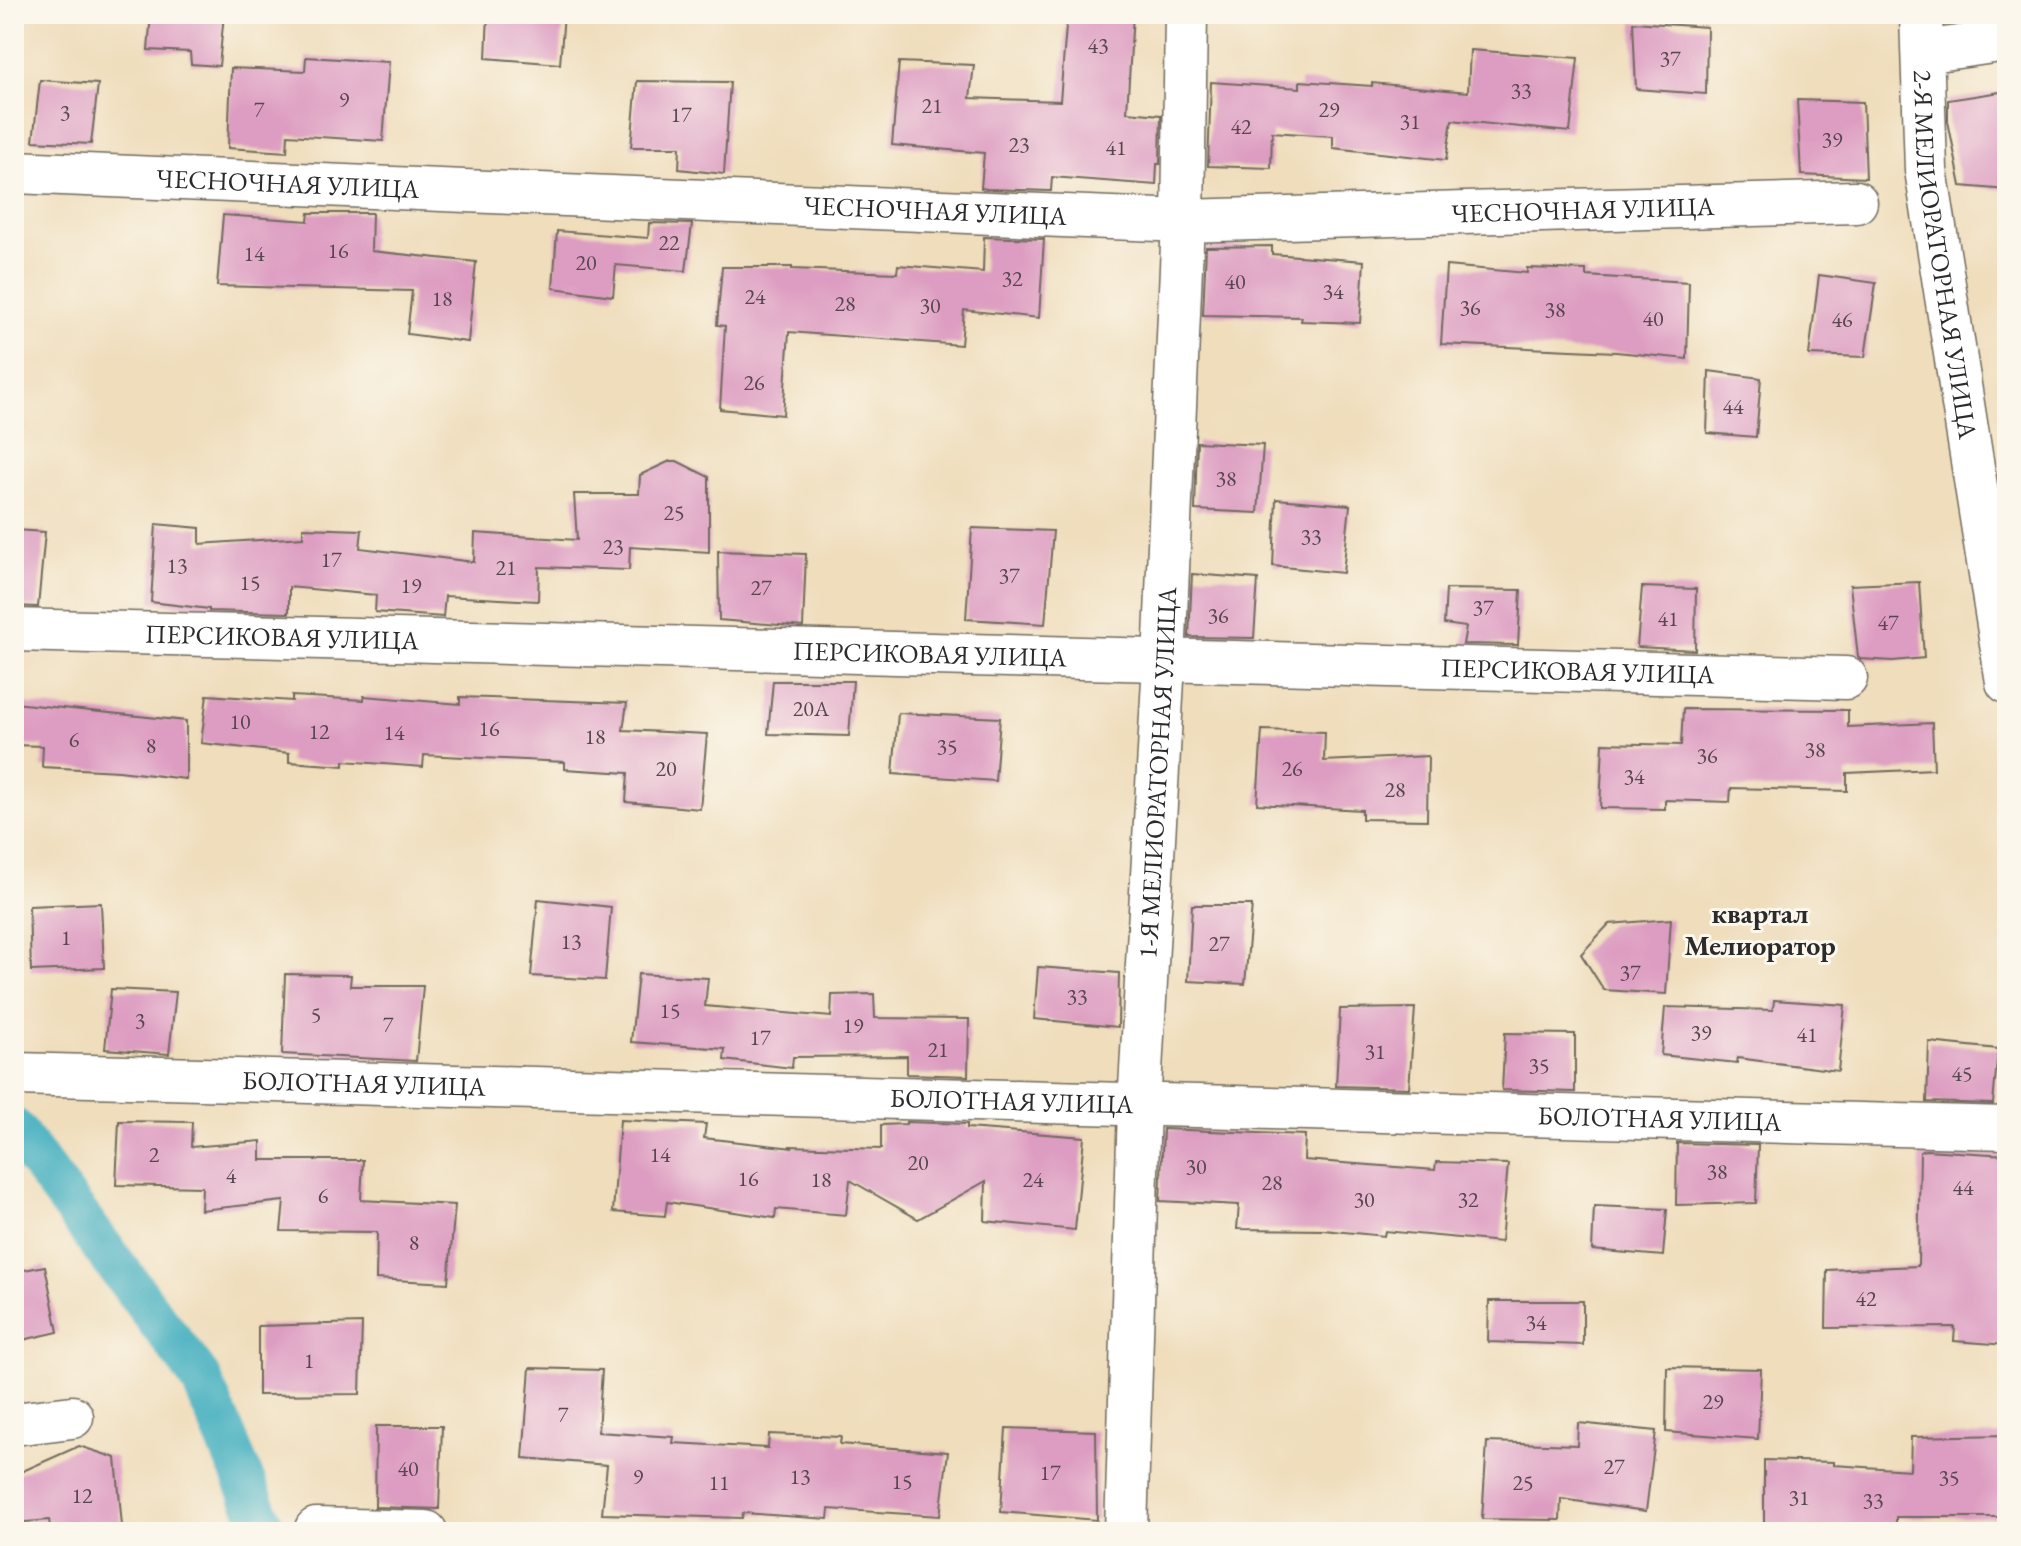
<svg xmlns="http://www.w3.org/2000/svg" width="2021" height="1546" font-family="'EB Garamond',serif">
  <rect width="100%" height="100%" fill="#fbf7ec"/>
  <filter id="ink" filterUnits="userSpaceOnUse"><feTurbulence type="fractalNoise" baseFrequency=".0125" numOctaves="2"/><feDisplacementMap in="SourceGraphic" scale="16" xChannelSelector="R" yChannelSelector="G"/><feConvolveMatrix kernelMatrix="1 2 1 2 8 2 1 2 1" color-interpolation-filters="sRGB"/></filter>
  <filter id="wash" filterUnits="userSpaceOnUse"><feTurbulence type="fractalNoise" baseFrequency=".006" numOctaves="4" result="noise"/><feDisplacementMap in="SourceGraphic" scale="32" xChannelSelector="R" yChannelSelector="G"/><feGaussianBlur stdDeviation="1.8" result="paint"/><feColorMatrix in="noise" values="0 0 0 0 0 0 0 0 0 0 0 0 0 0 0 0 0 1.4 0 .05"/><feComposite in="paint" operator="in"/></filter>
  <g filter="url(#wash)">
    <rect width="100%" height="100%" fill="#efddbb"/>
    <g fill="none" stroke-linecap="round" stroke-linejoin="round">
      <polyline stroke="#42afbf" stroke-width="42" points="14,1129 201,1379 266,1532"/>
    </g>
    <g id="blocks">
      <g fill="#dd9cc1">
        <polygon points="151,14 224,14 219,66 191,64 190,52 148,50"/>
        <polygon points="488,14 564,14 560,64 486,58"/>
        <polygon points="1067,14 1133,14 1127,112 1161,115 1160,164 1157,164 1156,185 1052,177 1051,191 987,189 981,188 984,153 892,145 899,62 974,65 970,98 1060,101"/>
        <polygon points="1633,22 1707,27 1706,94 1636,89"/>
        <polygon points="1470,50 1578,58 1570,132 1452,120 1446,160 1333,148 1333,136 1272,132 1271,168 1208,166 1211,82 1300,88 1300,81 1372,86 1372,83 1468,92"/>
        <polygon points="306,57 389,62 383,141 288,135 287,152 228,148 231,68 305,71"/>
        <polygon points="40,80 98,84 91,144 33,141"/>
        <polygon points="637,81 730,82 724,174 679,169 680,147 631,147"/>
        <polygon points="2007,91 2007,190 1961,186 1948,121 1948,100"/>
        <polygon points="1797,100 1863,102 1866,178 1801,175"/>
        <polygon points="309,213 372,213 371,251 476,262 468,342 407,334 412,291 217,286 223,215 308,221"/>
        <polygon points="649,223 692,224 686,271 616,265 613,296 553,288 557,231 648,238"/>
        <polygon points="984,237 1044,239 1039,318 964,310 961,345 789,332 783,415 720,409 725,326 717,325 722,267 792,267 792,269 897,273 898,265 983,272"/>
        <polygon points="1272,246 1272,254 1364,261 1360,323 1301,321 1302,317 1203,315 1206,247"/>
        <polygon points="1446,266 1527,273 1527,268 1586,270 1586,276 1689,282 1687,359 1616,352 1441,344"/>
        <polygon points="1819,275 1876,283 1865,357 1809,355"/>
        <polygon points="1709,371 1761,378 1756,437 1707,433"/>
        <polygon points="1197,442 1263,445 1258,513 1195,510"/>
        <polygon points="670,461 677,461 709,477 709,552 630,547 629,570 539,567 538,601 445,596 443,617 375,612 376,595 289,587 289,613 209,611 209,609 151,602 156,524 200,528 200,544 303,537 303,528 362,530 360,548 474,562 475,533 577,540 574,494 639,494 640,475"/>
        <polygon points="1276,499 1350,505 1343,573 1273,566"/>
        <polygon points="972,528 1053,531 1045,624 966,619"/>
        <polygon points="14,530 45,532 38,607 14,606"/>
        <polygon points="718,551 806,554 803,627 719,620"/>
        <polygon points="1192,574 1258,579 1254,638 1189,637"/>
        <polygon points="1919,582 1924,658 1893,661 1860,659 1858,657 1850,585"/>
        <polygon points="1642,587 1696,589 1695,650 1637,647"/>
        <polygon points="1446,589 1521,590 1518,645 1463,644 1466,627 1444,624"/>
        <polygon points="773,681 853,681 849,736 768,734"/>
        <polygon points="207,695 292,701 292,696 364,700 364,696 460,704 460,697 627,703 623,730 707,734 700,809 626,802 628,773 565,769 565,762 424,755 423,767 344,761 344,766 289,762 289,753 201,743"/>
        <polygon points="14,703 186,721 186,779 119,771 42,767 43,746 14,745"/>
        <polygon points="1683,709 1848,710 1848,727 1932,723 1934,769 1847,773 1847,791 1731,788 1730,802 1665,800 1665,809 1600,808 1603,743 1681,745"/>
        <polygon points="898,713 1000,718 995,781 893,774"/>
        <polygon points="1262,730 1325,732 1324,761 1428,756 1427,820 1362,819 1362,810 1257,804"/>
        <polygon points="538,899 611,907 605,980 531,976"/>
        <polygon points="101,903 104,968 31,971 29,906"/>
        <polygon points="1192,905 1252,905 1245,984 1188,981"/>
        <polygon points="1671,919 1666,994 1604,990 1581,954 1609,924"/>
        <polygon points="1038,967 1119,973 1118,1027 1034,1019"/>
        <polygon points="285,974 351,975 350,986 423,986 416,1061 282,1054"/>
        <polygon points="638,974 708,978 705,1006 831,1017 832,995 874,994 875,1018 969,1019 968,1076 907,1074 907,1056 793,1057 792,1068 724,1060 725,1049 631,1042"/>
        <polygon points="111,989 176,992 169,1054 105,1049"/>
        <polygon points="1774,1000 1845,1005 1838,1071 1737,1058 1737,1063 1661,1055 1665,1007 1773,1010"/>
        <polygon points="1415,1008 1409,1088 1336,1086 1340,1009"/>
        <polygon points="1505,1033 1575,1034 1575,1092 1502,1090"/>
        <polygon points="1929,1042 1998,1049 1993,1104 1927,1102"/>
        <polygon points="620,1120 706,1124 704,1138 793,1148 789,1146 881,1149 881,1125 906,1124 906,1122 967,1124 967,1128 1084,1137 1075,1230 985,1221 986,1181 918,1219 850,1180 846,1215 776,1209 775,1218 667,1202 665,1216 613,1212"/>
        <polygon points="119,1121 192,1122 191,1147 261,1141 261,1160 363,1160 361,1200 455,1205 448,1283 376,1279 377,1232 281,1231 284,1201 201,1210 202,1187 116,1185"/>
        <polygon points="1163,1129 1305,1135 1304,1160 1435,1170 1436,1162 1508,1164 1501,1242 1385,1231 1384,1236 1324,1230 1237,1229 1239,1205 1160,1201"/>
        <polygon points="1677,1143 1758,1145 1756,1203 1676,1205"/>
        <polygon points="1925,1150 2007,1155 2007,1345 1954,1341 1955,1327 1826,1328 1827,1270 1918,1266 1920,1152"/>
        <polygon points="1594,1206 1667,1209 1663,1256 1592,1250"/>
        <polygon points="45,1266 58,1332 14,1342 14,1272"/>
        <polygon points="1489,1301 1583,1301 1583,1345 1488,1342"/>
        <polygon points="362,1323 360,1394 258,1395 258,1326"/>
        <polygon points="1667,1367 1761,1369 1758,1439 1666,1432"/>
        <polygon points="530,1368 602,1370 598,1432 674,1437 673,1443 768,1448 769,1434 841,1437 840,1444 948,1452 940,1516 829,1509 828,1519 743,1513 742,1518 602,1514 607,1465 523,1458"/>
        <polygon points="1578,1423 1656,1431 1646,1511 1561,1499 1560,1520 1482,1519 1487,1442 1577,1445"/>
        <polygon points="376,1426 442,1426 439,1509 375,1507"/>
        <polygon points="1006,1428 1096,1431 1097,1520 1001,1512"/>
        <polygon points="2007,1435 2007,1517 1896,1517 1896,1532 1764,1532 1764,1460 1834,1462 1834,1465 1910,1470 1911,1437"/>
        <polygon points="79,1446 116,1458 122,1526 51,1532 49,1520 14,1523 14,1475"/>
      </g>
    </g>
  </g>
  <g filter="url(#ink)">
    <use href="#blocks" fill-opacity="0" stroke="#70695d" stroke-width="2"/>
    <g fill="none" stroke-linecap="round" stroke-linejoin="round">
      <defs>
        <g id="minor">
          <path id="s1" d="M1921,14L1926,170L2007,682"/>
          <polyline points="1923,52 2007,40"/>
          <path id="s2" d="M14,172L1183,221L1856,202"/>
          <path id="s3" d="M14,630L1846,678"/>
          <path id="s4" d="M16,1074L2007,1128"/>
          <polyline points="14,1424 72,1417"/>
          <polyline points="316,1529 426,1532"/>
          <path id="s5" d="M1126,1532L1139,1106L1164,662L1183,221L1186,14"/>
        </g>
      </defs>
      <use href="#minor" stroke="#70695d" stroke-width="45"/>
      <use href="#minor" stroke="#fff" stroke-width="42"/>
    </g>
  </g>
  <g text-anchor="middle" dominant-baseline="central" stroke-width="6" stroke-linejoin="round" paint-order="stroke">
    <g font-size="22" fill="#584750">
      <text x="1098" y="45">43</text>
      <text x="1670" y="58">37</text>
      <text x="1521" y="90">33</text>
      <text x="344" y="99">9</text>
      <text x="932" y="105">21</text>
      <text x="259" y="109">7</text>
      <text x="1329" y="109">29</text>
      <text x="65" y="112">3</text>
      <text x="681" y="114">17</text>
      <text x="1410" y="121">31</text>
      <text x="1241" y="126">42</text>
      <text x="1832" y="139">39</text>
      <text x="1019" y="144">23</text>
      <text x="1116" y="147">41</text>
      <text x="669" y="242">22</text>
      <text x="338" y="250">16</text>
      <text x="254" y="253">14</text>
      <text x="586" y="262">20</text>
      <text x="1012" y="278">32</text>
      <text x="1235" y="281">40</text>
      <text x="1333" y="291">34</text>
      <text x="755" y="296">24</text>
      <text x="442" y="298">18</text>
      <text x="845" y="303">28</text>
      <text x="930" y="305">30</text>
      <text x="1470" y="307">36</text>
      <text x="1555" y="309">38</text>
      <text x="1653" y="318">40</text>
      <text x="1842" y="319">46</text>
      <text x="754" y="382">26</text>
      <text x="1733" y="406">44</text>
      <text x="1226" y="478">38</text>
      <text x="674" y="512">25</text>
      <text x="1311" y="536">33</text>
      <text x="613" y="546">23</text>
      <text x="331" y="559">17</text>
      <text x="177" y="565">13</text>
      <text x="506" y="567">21</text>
      <text x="1009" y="575">37</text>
      <text x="250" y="582">15</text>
      <text x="411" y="585">19</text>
      <text x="761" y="587">27</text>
      <text x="1483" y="607">37</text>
      <text x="1218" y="615">36</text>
      <text x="1668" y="618">41</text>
      <text x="1888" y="622">47</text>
      <text x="811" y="708">20А</text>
      <text x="240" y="721">10</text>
      <text x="489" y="728">16</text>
      <text x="319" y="731">12</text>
      <text x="394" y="732">14</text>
      <text x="595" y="736">18</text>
      <text x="74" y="739">6</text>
      <text x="151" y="745">8</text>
      <text x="947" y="746">35</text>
      <text x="1815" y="749">38</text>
      <text x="1707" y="755">36</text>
      <text x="666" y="768">20</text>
      <text x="1292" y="768">26</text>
      <text x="1634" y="776">34</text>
      <text x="1395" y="789">28</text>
      <text x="66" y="937">1</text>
      <text x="571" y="941">13</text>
      <text x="1219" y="943">27</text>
      <text x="1630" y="972">37</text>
      <text x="1077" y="996">33</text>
      <text x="670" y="1010">15</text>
      <text x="316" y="1014">5</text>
      <text x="140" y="1020">3</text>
      <text x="388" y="1024">7</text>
      <text x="853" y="1025">19</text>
      <text x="1701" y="1032">39</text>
      <text x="1807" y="1034">41</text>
      <text x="760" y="1037">17</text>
      <text x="938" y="1049">21</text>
      <text x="1375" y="1051">31</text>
      <text x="1539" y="1065">35</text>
      <text x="1962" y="1073">45</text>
      <text x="154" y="1154">2</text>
      <text x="660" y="1154">14</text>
      <text x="918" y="1162">20</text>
      <text x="1196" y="1166">30</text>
      <text x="1717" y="1171">38</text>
      <text x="231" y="1175">4</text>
      <text x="748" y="1178">16</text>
      <text x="821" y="1179">18</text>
      <text x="1033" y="1179">24</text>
      <text x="1272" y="1182">28</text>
      <text x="1963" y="1187">44</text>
      <text x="323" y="1195">6</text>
      <text x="1364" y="1199">30</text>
      <text x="1468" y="1199">32</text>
      <text x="414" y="1242">8</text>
      <text x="1866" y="1298">42</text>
      <text x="1536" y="1322">34</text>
      <text x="309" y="1360">1</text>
      <text x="1713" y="1401">29</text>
      <text x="563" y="1414">7</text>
      <text x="1614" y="1466">27</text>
      <text x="408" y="1468">40</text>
      <text x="1050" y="1472">17</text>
      <text x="638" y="1476">9</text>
      <text x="800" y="1476">13</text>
      <text x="1949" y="1477">35</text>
      <text x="902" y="1481">15</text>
      <text x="719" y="1482">11</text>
      <text x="1523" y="1482">25</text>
      <text x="82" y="1495">12</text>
      <text x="1799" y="1497">31</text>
      <text x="1873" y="1500">33</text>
    </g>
    <g font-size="26" fill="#2b2b2b" stroke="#fbf7ec">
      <text stroke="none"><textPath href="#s2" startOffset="274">ЧЕСНОЧНАЯ УЛИЦА</textPath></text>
      <text stroke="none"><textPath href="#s2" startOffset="922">ЧЕСНОЧНАЯ УЛИЦА</textPath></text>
      <text stroke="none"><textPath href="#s2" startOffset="1570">ЧЕСНОЧНАЯ УЛИЦА</textPath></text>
      <text stroke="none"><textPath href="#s1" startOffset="242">2-Я МЕЛИОРАТОРНАЯ УЛИЦА</textPath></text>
      <text stroke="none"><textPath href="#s3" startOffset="268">ПЕРСИКОВАЯ УЛИЦА</textPath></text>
      <text stroke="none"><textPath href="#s3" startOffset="916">ПЕРСИКОВАЯ УЛИЦА</textPath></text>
      <text stroke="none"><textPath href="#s3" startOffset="1564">ПЕРСИКОВАЯ УЛИЦА</textPath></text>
      <text stroke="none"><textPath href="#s5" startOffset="760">1-Я МЕЛИОРАТОРНАЯ УЛИЦА</textPath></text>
      <text stroke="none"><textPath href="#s4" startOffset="348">БОЛОТНАЯ УЛИЦА</textPath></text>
      <text stroke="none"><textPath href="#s4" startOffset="996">БОЛОТНАЯ УЛИЦА</textPath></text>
      <text stroke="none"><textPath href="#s4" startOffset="1644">БОЛОТНАЯ УЛИЦА</textPath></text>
    </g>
    <g font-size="28" font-weight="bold" fill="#2b2b2b" stroke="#fbf7ec">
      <text x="1760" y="913">квартал<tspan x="1760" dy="32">Мелиоратор</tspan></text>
    </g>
  </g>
  <rect width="2021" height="1546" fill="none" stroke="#fbf7ec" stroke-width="48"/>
</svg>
